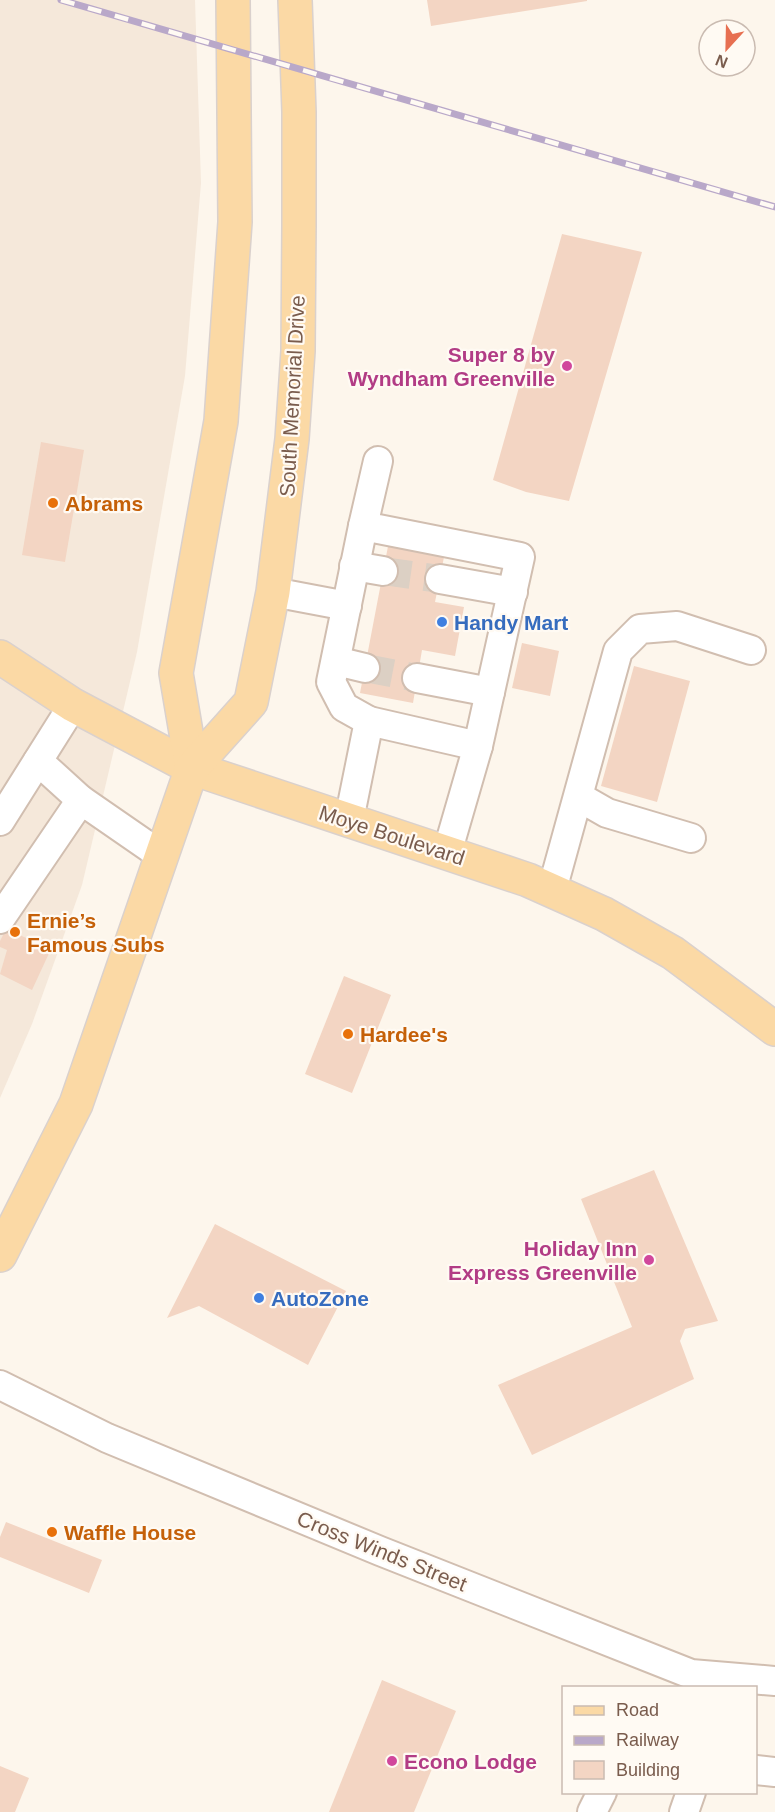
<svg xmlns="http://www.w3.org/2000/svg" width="775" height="1812" font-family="Helvetica,sans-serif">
  <rect width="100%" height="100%" fill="#fdf6ec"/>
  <polygon fill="#f5e8da" points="0,0 195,0 201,183 185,376 137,652 82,885 32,1024 0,1098"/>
  <g fill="#f3d5c3">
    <polygon points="427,0 587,0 587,1 431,26"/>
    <polygon points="562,234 642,252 569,501 526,492 493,480"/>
    <polygon points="41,442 84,450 65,562 22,555"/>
    <polygon points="389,541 445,552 435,602 464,607 455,656 422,650 413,703 360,693"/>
    <polygon points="522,643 559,651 550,696 512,688"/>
    <polygon points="634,666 690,681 657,802 601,786"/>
    <polygon points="6,929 51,949 32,990 0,974 7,950 0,947 0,941"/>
    <polygon points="344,976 391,995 352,1093 305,1074"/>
    <polygon points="654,1170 718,1321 685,1329 680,1341 694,1379 532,1455 498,1385 632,1327 581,1199"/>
    <polygon points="215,1224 346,1291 308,1365 199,1306 167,1318"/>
    <polygon points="6,1522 102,1560 89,1593 0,1557 0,1537"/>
    <polygon points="382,1680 456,1711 414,1812 329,1812"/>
    <polygon points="0,1766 29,1778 15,1812 0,1812"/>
  </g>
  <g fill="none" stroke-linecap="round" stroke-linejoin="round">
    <g stroke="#dcd0c4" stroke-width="28" stroke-dasharray="28 14" stroke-linecap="butt">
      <polyline points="383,571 440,579"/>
      <polyline points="365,668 417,678"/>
    </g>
    <defs>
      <g id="minor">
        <polyline points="378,461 363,526 520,557 478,746"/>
        <polyline points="363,526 331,682 344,707 369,721"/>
        <polyline points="354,566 383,571"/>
        <polyline points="440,579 513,592"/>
        <polyline points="273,592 347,606"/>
        <polyline points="336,661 365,668"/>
        <polyline points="417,678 490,692"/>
        <polyline points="38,761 81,800"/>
        <polyline points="579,797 607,813 691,838"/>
        <polyline points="349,820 369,721 478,746 447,853"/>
        <polyline points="0,821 73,705"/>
        <polyline points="552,890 618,651 640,629 677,626 751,650"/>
        <polyline points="0,919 81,800 162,856"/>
        <polyline points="0,1385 107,1438 380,1551 691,1674 775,1681"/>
        <polyline points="756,1770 775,1772"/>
        <polyline points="592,1812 602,1792"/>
        <polyline points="684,1812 691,1792"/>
      </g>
      <g id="major">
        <polyline points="0,657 73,705 192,768 528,880 604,914 673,953 775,1029"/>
        <polyline points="192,768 176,673 221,421 235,222 233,0"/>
        <polyline points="0,1255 76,1104 192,768 251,702 273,592 292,439 298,351 299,225 299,112 295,0"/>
      </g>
    </defs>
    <use href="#minor" stroke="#d1beb0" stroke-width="32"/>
    <use href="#major" stroke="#dad1cd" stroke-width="36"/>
    <use href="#minor" stroke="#fff" stroke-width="28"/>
    <use href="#major" stroke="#fbd9a5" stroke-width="33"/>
    <defs>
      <polyline id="rail" points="61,0 775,207"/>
    </defs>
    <use href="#rail" stroke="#b9a8c9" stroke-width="7"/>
    <use href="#rail" stroke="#fffaf3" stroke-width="4.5" stroke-dasharray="14" stroke-linecap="butt"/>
  </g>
  <g fill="#d1479c" stroke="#fffaf3" stroke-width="2">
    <circle cx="567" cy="366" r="6"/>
    <circle cx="649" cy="1260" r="6"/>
    <circle cx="392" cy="1761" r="6"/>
  </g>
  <g fill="#e8710a" stroke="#fffaf3" stroke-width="2">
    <circle cx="53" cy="503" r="6"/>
    <circle cx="15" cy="932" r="6"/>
    <circle cx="348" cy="1034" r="6"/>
    <circle cx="52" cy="1532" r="6"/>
  </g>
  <g fill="#3f7fe0" stroke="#fffaf3" stroke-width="2">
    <circle cx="442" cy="622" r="6"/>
    <circle cx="259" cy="1298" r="6"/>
  </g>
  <g text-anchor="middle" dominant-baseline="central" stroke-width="4.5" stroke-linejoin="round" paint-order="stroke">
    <g font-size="21" font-weight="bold" fill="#b23c85" stroke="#fffaf3" text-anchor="end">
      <text x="555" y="354">Super 8 by<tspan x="555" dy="24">Wyndham Greenville</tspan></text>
      <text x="637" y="1248">Holiday Inn<tspan x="637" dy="24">Express Greenville</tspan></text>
      <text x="404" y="1761" text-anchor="start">Econo Lodge</text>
    </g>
    <g font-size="21" fill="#7a5c4d" stroke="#fffaf3">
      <text transform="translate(292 396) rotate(-87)">South Memorial Drive</text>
      <text transform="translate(392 835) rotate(18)">Moye Boulevard</text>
      <text transform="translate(382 1551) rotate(22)">Cross Winds Street</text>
    </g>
    <g font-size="21" font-weight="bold" fill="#c56008" stroke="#fffaf3" text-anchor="start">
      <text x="65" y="503">Abrams</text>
      <text x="27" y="920">Ernie’s<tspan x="27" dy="24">Famous Subs</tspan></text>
      <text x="360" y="1034">Hardee's</text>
      <text x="64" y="1532">Waffle House</text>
    </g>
    <g font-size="21" font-weight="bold" fill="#366cbe" stroke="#fffaf3" text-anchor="start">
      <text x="454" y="622">Handy Mart</text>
      <text x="271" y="1298">AutoZone</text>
    </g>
  </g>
  <rect x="562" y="1686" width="195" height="108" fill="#fffaf3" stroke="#cabbb1" stroke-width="1.5"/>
  <rect x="574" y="1706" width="30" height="9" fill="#fbd9a5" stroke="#cabbb1" stroke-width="1.5"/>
  <text x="616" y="1716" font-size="18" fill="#7a5c4d">Road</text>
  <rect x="574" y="1736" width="30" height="9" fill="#b9a8c9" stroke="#cabbb1" stroke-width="1.5"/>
  <text x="616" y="1746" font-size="18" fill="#7a5c4d">Railway</text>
  <rect x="574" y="1761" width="30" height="18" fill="#f3d5c3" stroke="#cabbb1" stroke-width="1.5"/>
  <text x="616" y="1776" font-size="18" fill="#7a5c4d">Building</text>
  <g transform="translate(727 48) rotate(202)"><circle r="28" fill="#fffaf3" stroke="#cabbb1" stroke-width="1.5"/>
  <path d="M0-4.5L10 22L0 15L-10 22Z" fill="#e76f51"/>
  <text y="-9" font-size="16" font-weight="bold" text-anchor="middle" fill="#7a5c4d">N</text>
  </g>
</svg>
